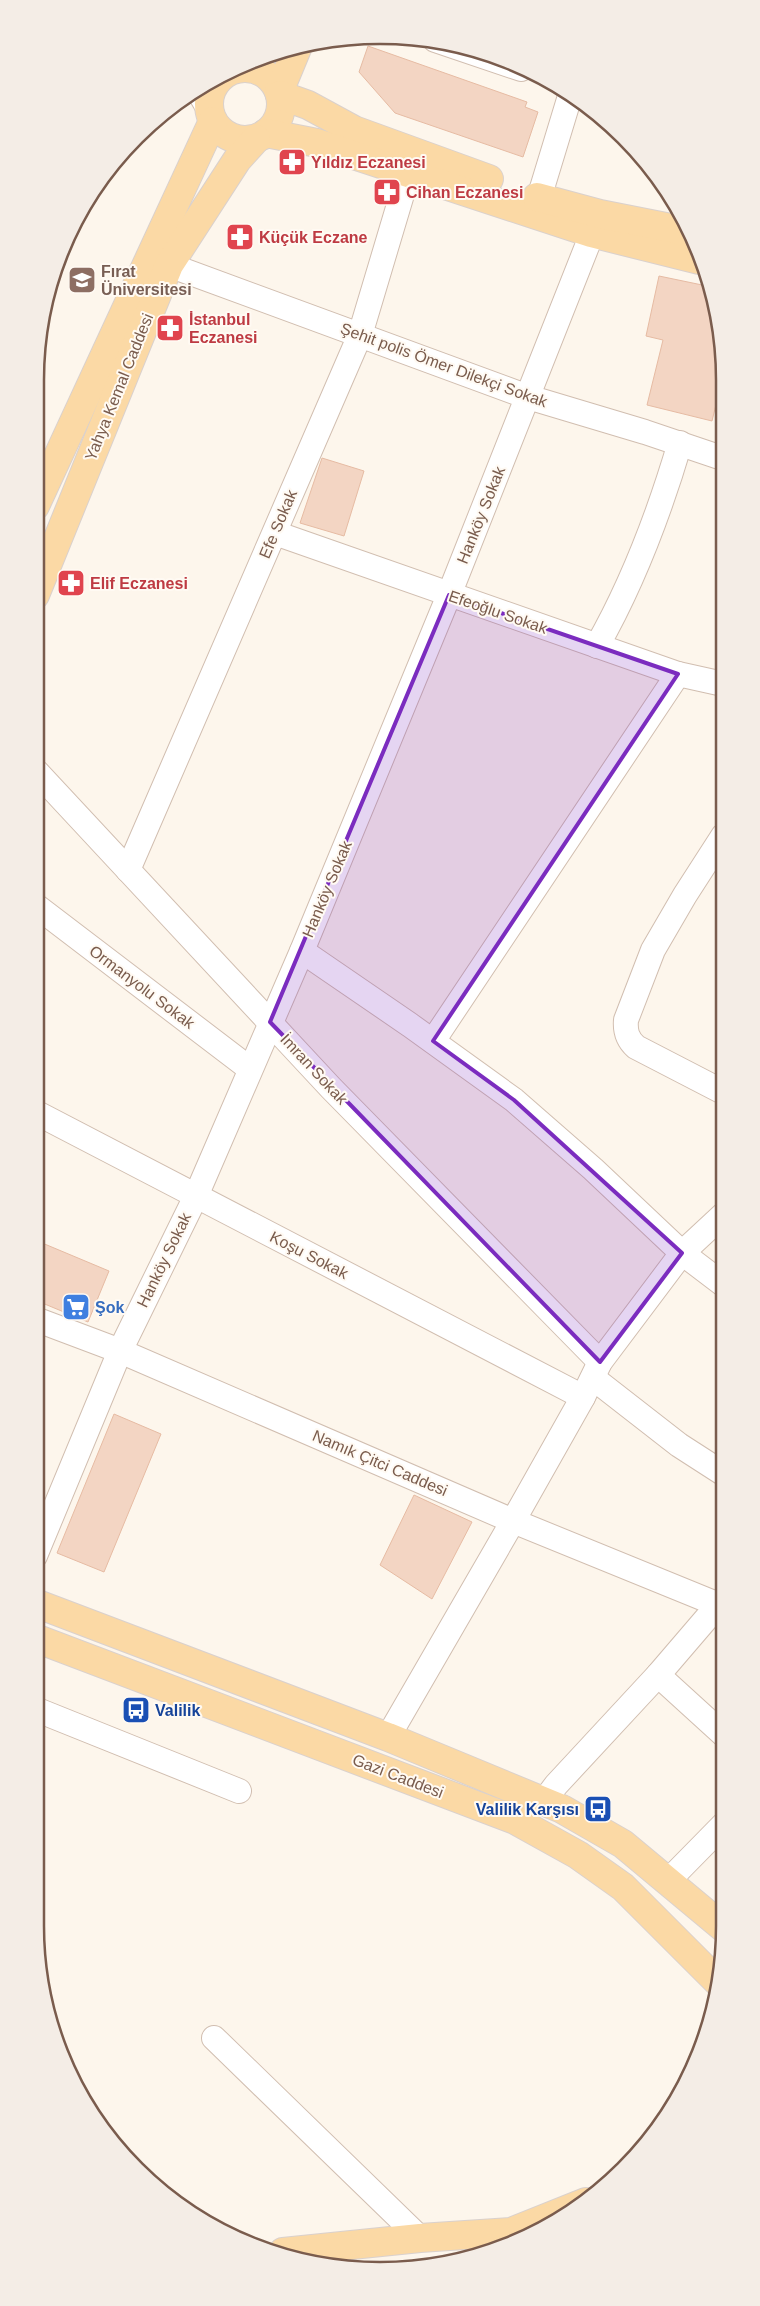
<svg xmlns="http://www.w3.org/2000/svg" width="760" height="2306" font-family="Arial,sans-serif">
  <rect width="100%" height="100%" fill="#fdf6ec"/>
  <g fill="#f3d5c3" stroke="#e6bba3">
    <polygon points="368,46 527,102 525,107 538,112 523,157 395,113 359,72"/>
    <polygon points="659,276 707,286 722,335 722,380 712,421 647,405 663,340 646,336"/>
    <polygon points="322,458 364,471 344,536 300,523"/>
    <polygon points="35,1240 109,1271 88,1322 35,1300"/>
    <polygon points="114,1414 161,1434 104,1572 57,1553"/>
    <polygon points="414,1495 472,1522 432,1599 380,1565"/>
  </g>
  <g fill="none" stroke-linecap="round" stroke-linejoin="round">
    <defs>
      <g id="minor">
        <polyline points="435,40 521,69"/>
        <polyline points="197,89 210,111"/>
        <polyline points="539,198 570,96"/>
        <polyline points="169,265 528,397 645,432 722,458"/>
        <polyline points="275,533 678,674 723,684"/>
        <path d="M597,646C634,581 659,514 680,443"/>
        <polyline points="35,770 331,1088 600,1362"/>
        <path d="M723,836L685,895L653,950L626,1020C625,1031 627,1039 636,1047L723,1092"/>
        <polyline points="128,870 360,335 409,171"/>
        <polyline points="35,905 250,1069"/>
        <polyline points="302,951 410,1025 514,1100 593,1169 682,1253 724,1285"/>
        <polyline points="433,1041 678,674"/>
        <polyline points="35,1112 583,1397"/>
        <polyline points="35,1319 120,1351 513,1521 724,1607"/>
        <polyline points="593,1378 679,1445 724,1474"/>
        <polyline points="35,1556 120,1351 196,1196 302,951 449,595 599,216"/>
        <polyline points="658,1675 725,1736"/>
        <polyline points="35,1709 239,1791"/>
        <polyline points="388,1737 513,1521 583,1397 600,1362 682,1253 724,1214"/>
        <polyline points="544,1801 556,1785 658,1675 724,1598"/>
        <polyline points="667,1882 725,1823"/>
        <polyline points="214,2038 420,2238"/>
      </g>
      <g id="major">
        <circle cx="245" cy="104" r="36"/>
        <polyline points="279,92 298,46"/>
        <polyline points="280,95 308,105 354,130 489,179"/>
        <polyline points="266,133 317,143 591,233 699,260"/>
        <polyline points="537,197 600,214 691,232"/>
        <polyline points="35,506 213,121"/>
        <polyline points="35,595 169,265 237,160 256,139"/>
        <polyline points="35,1603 388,1737 562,1809 623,1844 725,1929"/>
        <polyline points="35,1638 515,1820 578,1855 623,1887 719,1983"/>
        <polyline points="283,2252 420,2238 511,2232 586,2202"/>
      </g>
    </defs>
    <use href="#minor" stroke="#d1beb0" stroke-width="26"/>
    <use href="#major" stroke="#dad1cd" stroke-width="30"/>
    <use href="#minor" stroke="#fff" stroke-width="24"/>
    <use href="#major" stroke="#fbd9a5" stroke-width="28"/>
  </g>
  <path fill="#7b2cbf" fill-opacity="0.2" stroke="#7b2cbf" stroke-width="4" stroke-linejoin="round" d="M449,595L678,674L433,1041L514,1100L682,1253L600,1362L270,1022Z"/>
  <defs>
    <symbol id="pharmacy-square" viewBox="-11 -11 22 22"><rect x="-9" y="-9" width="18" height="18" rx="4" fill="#e0444e" stroke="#fffaf3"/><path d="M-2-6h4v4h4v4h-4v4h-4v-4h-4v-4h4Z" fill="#fff"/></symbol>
    <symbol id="university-square" viewBox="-11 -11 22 22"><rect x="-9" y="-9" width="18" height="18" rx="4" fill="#8d6e63" stroke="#fffaf3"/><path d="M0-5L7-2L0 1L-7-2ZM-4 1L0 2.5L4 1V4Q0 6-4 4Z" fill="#fff"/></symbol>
    <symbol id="supermarket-square" viewBox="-11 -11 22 22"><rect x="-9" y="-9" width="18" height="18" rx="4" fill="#3f7fe0" stroke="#fffaf3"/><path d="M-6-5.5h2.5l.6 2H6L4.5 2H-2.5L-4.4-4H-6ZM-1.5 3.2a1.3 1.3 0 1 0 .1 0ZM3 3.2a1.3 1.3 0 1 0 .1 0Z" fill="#fff"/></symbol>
    <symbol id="bus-square" viewBox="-11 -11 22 22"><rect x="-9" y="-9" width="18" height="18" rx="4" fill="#1a4fb4" stroke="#fffaf3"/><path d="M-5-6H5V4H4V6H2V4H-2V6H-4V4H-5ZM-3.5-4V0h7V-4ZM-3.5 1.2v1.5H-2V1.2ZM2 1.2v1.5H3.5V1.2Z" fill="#fff"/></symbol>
  </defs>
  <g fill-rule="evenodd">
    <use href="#pharmacy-square" x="276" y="146" width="32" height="32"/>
    <use href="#pharmacy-square" x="371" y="176" width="32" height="32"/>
    <use href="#pharmacy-square" x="224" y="221" width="32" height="32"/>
    <use href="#university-square" x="66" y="264" width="32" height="32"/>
    <use href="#pharmacy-square" x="154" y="312" width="32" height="32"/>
    <use href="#pharmacy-square" x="55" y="567" width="32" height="32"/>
    <use href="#supermarket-square" x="60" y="1291" width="32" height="32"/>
    <use href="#bus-square" x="120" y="1694" width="32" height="32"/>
    <use href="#bus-square" x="582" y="1793" width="32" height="32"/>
  </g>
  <g text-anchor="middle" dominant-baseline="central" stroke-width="4" stroke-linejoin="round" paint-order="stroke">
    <g font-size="16" font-weight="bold" fill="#be3a42" stroke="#fffaf3" text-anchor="start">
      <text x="311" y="162">Yıldız Eczanesi</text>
      <text x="406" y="192">Cihan Eczanesi</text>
      <text x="259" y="237">Küçük Eczane</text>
      <text x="189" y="319">İstanbul<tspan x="189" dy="18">Eczanesi</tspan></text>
      <text x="90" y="583">Elif Eczanesi</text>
    </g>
    <g font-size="16" font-weight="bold" fill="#785e54" stroke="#fffaf3" text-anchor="start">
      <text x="101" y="271">Fırat<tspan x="101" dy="18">Üniversitesi</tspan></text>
    </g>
    <g font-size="16" fill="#7a5c4d" stroke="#fffaf3">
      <text transform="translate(444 365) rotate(20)">Şehit polis Ömer Dilekçi Sokak</text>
      <text transform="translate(119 387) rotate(-68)">Yahya Kemal Caddesi</text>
      <text transform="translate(481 515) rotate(-68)">Hanköy Sokak</text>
      <text transform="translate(278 524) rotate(-67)">Efe Sokak</text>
      <text transform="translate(498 612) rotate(19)">Efeoğlu Sokak</text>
      <text transform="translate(327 889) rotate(-67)">Hanköy Sokak</text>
      <text transform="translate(142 987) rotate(37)">Ormanyolu Sokak</text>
      <text transform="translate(314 1069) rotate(47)">İmran Sokak</text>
      <text transform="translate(309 1255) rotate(27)">Koşu Sokak</text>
      <text transform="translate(164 1260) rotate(-64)">Hanköy Sokak</text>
      <text transform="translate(380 1463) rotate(23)">Namık Çitci Caddesi</text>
      <text transform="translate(398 1776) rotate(21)">Gazi Caddesi</text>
    </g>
    <g font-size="16" font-weight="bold" fill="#366cbe" stroke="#fffaf3" text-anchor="start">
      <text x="95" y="1307">Şok</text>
    </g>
    <g font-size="16" font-weight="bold" fill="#164399" stroke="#fffaf3" text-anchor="start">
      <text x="155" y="1710">Valilik</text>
      <text x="579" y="1809" text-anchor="end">Valilik Karşısı</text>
    </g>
  </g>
  <path d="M0 0H760V2306H0ZM380 44H380A336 336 0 0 1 716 380V1926A336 336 0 0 1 380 2262H380A336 336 0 0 1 44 1926V380A336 336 0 0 1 380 44Z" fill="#f4ede6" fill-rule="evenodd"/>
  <path fill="none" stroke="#7a5c4d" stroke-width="2.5" d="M380 44H380A336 336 0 0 1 716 380V1926A336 336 0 0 1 380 2262H380A336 336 0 0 1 44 1926V380A336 336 0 0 1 380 44Z"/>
</svg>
